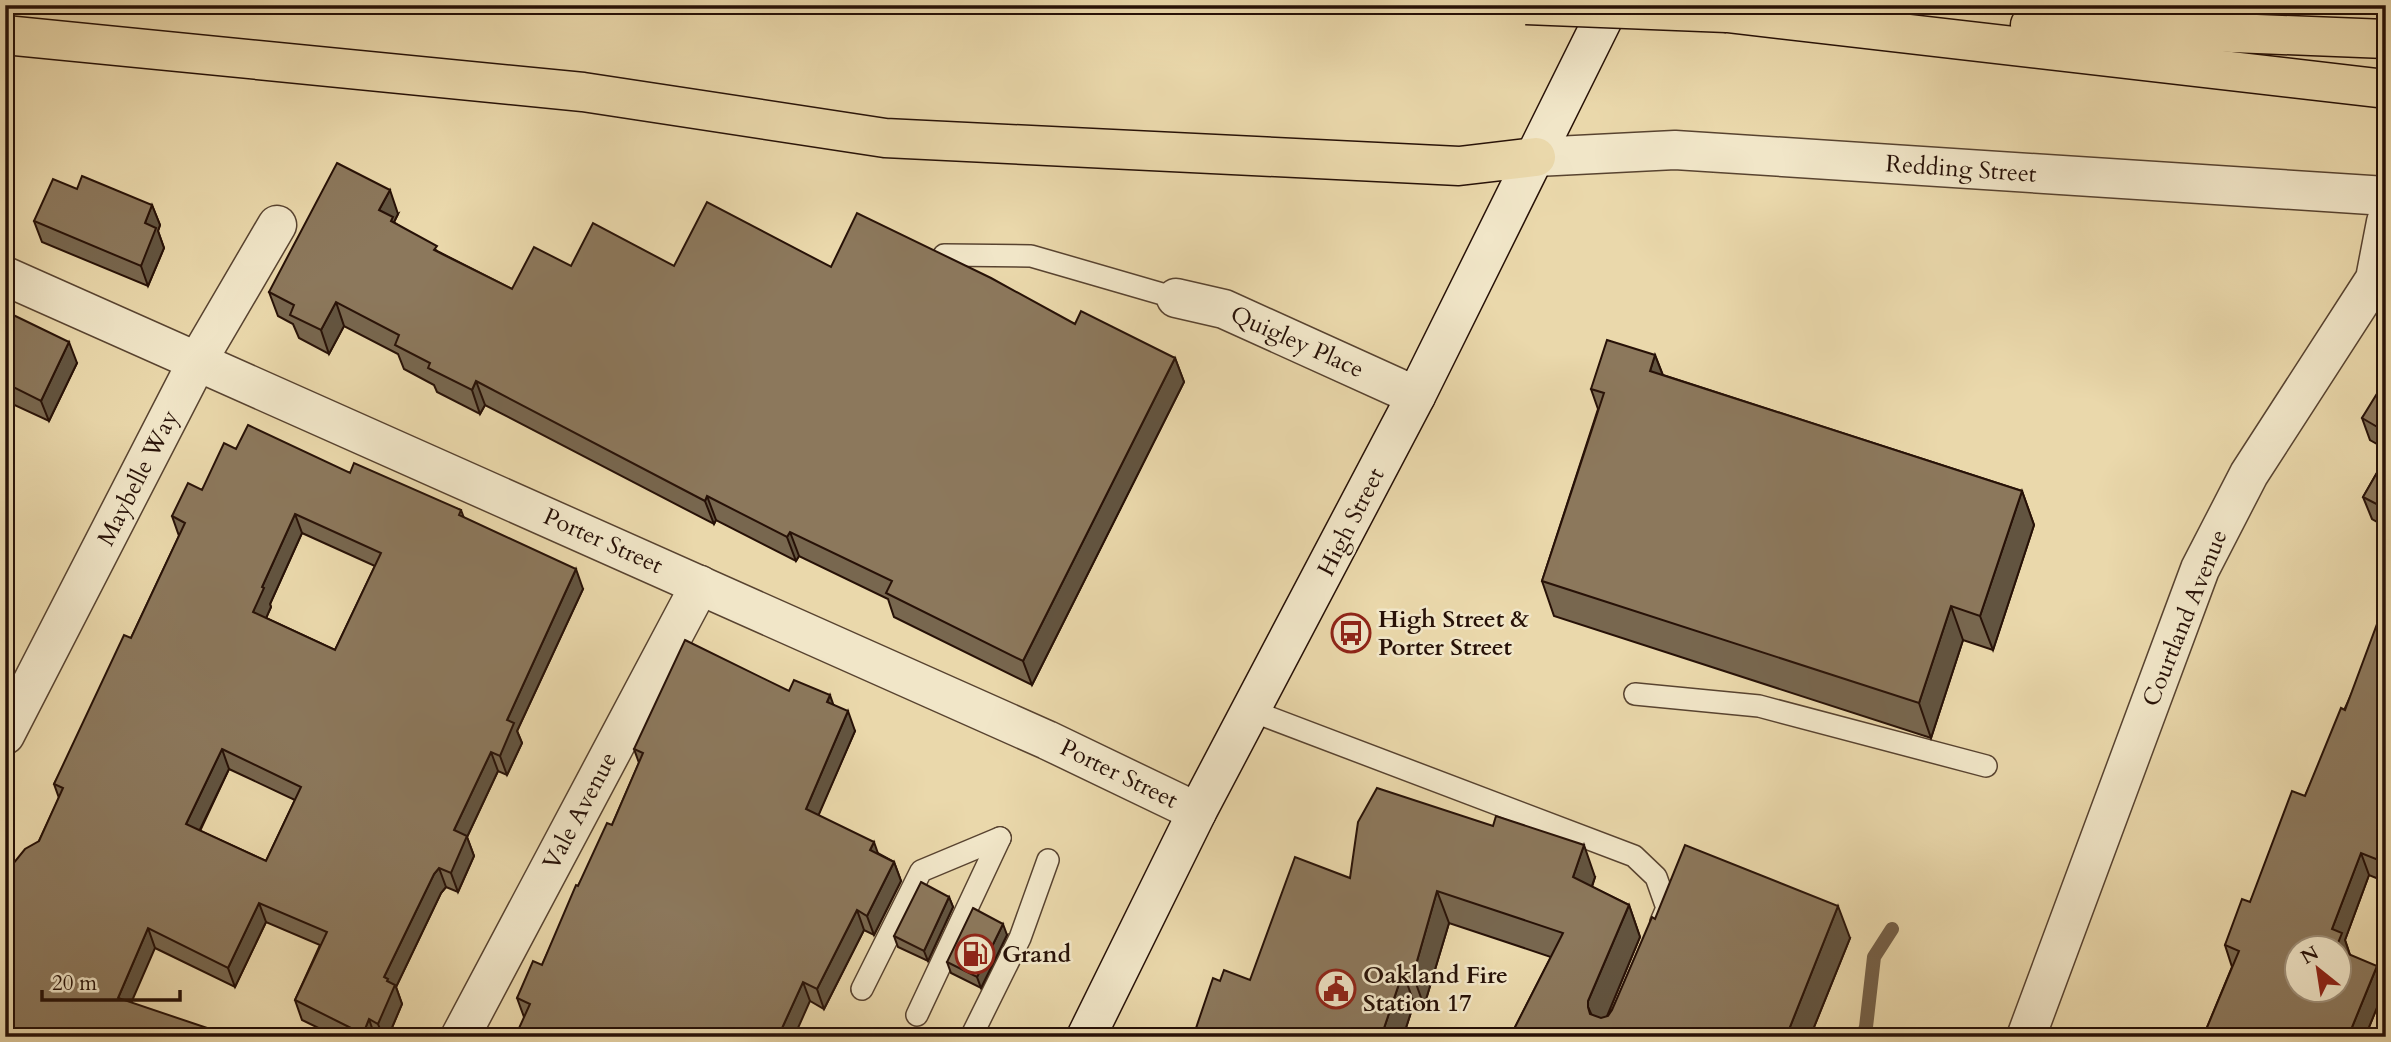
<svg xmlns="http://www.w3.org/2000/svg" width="2391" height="1042" font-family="Cardo,serif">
  <rect width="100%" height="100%" fill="#ead8ab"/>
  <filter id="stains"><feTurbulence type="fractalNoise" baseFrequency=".00286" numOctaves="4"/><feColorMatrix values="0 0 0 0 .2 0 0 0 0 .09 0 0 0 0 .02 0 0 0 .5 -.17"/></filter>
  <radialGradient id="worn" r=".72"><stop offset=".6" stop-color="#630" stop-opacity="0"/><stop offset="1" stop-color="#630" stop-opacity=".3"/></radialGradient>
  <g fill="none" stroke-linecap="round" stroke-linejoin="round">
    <polyline stroke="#746048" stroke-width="14" points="1862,1037 1866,1027 1874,957 1892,929"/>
    <defs>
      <g id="service">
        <polyline points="944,255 1031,256 1176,298"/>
        <polyline points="1635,694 1759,706 1986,766"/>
        <polyline points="1252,711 1634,856 1656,877 1667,908 1661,922"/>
        <polyline points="862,989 921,871 1000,838"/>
        <polyline points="917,1015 1000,838"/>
        <polyline points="971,1037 1020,938 1048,860"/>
      </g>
      <g id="minor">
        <polyline points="1536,157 1675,150 2386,196"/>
        <polyline points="5,276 1047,740 1197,812"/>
        <polyline points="1176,298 1224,309 1416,396"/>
        <polyline points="5,735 198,360 277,225"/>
        <polyline points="460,1037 700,585"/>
        <polyline points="2026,1037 2200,569 2249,474 2375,279 2386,222"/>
      </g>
      <polyline id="secondary" points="1086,1037 1197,812 1416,396 1610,5"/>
      <g id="motorway">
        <polyline points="1727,13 2386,89"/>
        <polyline points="2030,25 2386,39"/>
        <polyline points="5,35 583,92 885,138 1459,166 1536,157"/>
      </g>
    </defs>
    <use href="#service" stroke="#584330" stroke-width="24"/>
    <use href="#minor" stroke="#584330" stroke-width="41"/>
    <use href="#secondary" stroke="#271107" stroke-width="41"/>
    <use href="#motorway" stroke="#271107" stroke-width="41"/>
    <use href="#service" stroke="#f1e6c8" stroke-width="21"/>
    <use href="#minor" stroke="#f1e6c8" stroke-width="38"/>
    <use href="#secondary" stroke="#f1e6c8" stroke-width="38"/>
    <use href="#motorway" stroke="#ead8ab" stroke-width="38"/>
    <defs>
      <polyline id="motorway-bridge" points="1526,5 1727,13"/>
    </defs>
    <use href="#motorway-bridge" stroke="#271107" stroke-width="41" stroke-linecap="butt"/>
    <use href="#motorway-bridge" stroke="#ead8ab" stroke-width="38"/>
  </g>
  <g fill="#78674f" stroke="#271107" stroke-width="2" fill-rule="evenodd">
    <polygon points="77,189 152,205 160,225 158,231 164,248 148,286 42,242 34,221"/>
    <polygon points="398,214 394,222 395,223 439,252 512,289 571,266 831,267 1075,324 1175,358 1184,382 1032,685 894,617 888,599 799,556 796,561 716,520 714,524 485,405 480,414 437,392 434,385 404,369 398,354 344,326 329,354 299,338 293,324 278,316 269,292"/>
    <polygon points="5,311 77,363 49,421 6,401 5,403"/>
    <polygon points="1655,355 1663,375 2022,491 2034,525 1993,650 1963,640 1931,738 1554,616 1542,581 1598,409 1591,389"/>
    <polygon points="2386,390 2386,449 2370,440 2362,418"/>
    <path d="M236,449L350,473L461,510L464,518L583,589L517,731L522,743L507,775L498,771L467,837L474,856L458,892L446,887L441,893L396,987L402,1004L388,1037H337L302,1020L295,1000L320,945L266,922L235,987L155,948L5,1037L39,841L59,798L54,784L131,638L179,536L172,516L202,490ZM302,533L375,566L335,650L266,618L271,607L270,604ZM229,769L295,800L266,861L200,831Z"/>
    <polygon points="2386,457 2386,527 2372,519 2363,497"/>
    <polygon points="2386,618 2386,882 2369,875 2345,940 2350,955 2385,988 2365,1037 2203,1037 2232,967 2225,945 2250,902 2305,796"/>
    <polygon points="789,691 834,705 855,731 818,815 878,853 894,862 901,881 874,935 864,930 824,1009 810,1001 524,1017 517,998 542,965 578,886 612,825 639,763 634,749"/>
    <polygon points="1595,877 1592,887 1629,905 1640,937 1607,1016 1612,1010 1655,919 1850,938 1810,1037 1510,1037 1551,957 1449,923 1424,1006 1414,1003 1403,1037 1193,1037 1220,981 1250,980 1350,878"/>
    <polygon points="949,897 953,907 928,961 898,947 894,936"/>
    <polygon points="1007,935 981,988 951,973 947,962"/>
  </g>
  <g fill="#625440" stroke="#271107" stroke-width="2">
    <polygon points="390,190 398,214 394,222 401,241 379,210"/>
    <polygon points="152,205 160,225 158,231 164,248 148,286 141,266 145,223"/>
    <polygon points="336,302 344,326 329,354 321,330"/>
    <polygon points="69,342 77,363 49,421 41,401"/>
    <polygon points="1655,355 1668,389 1650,371"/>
    <polygon points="1175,358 1184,382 1032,685 1023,661"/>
    <polygon points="476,381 485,405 480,414 472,390"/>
    <polygon points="5,481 13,501 5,517"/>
    <polygon points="2022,491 2034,525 1993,650 1980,616"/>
    <polygon points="707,496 716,520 714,524 705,501"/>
    <polygon points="295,514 302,533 270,604 271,607 260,632 253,612 262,587"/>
    <polygon points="790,532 799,556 796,561 787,537"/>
    <polygon points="576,569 583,589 517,731 522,743 507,775 500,756 507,720"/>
    <polygon points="1951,606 1963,640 1931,738 1919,703"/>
    <polygon points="830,695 837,715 827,702"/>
    <polygon points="848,711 855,731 813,828 806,809"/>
    <polygon points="222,749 229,769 193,844 186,824"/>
    <polygon points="491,752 498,771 467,837 474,856 458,892 451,873 454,830"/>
    <polygon points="874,842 881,862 870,850"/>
    <polygon points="1584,845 1595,877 1584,909 1573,877"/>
    <polygon points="2361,853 2369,875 2345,940 2350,955 2339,958 2339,948 2336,948 2332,929"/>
    <polygon points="894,862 901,881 874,935 867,916"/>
    <polygon points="439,868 446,887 441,893 396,987 402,1004 388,1037 383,1037 378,1024 384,977 434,874"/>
    <polygon points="1437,891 1449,923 1424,1006 1413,975"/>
    <polygon points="949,897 953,907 928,961 924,951"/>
    <polygon points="259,903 266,922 235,987 228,968"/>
    <polygon points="1629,905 1640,937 1600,1033 1588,1007 1588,1001"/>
    <polygon points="1838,906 1850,938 1810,1037 1786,1037"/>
    <polygon points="857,910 864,930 824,1009 817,989"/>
    <polygon points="1003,924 1007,935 981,988 977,977"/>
    <polygon points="148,928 155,948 125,1017 118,998"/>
    <polygon points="2377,966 2385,988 2365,1037 2348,1037"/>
    <polygon points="1403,972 1414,1003 1403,1037 1381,1037"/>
    <polygon points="803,982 810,1001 794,1037 778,1037"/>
    <polygon points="369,1019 375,1037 364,1037 363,1034"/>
  </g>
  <g fill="#8c785c" stroke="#271107" stroke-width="2" fill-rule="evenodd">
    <polygon points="337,163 390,190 379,210 393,217 391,221 437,246 434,250 512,289 534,247 571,266 593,223 674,266 707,202 831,267 857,213 991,278 1075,324 1081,311 1175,358 1023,661 886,593 892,581 790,532 787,537 707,496 705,501 476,381 472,390 428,368 430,363 395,345 399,335 336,302 321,330 290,315 294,305 269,292"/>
    <polygon points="82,176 152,205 145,223 156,228 141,266 34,221 53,179 77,189"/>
    <polygon points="5,311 69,342 41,401 5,383"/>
    <polygon points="1607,340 1655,355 1650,371 2022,491 1980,616 1951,606 1919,703 1542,581 1604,393 1591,389"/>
    <polygon points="2381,387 2386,390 2386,432 2362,418"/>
    <path d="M248,425L350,473L354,463L461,510L459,515L576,569L507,720L514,723L500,756L491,752L454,830L467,836L451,873L439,868L434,874L384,977L388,979L387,981L395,985L378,1024L369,1019L363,1034L295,1000L327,932L259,903L228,968L148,928L118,998L234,1037H5V876L8,870L25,849L39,841L63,788L54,784L124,635L131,638L185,523L172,516L188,483L202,490L224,443L236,449ZM295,514L381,553L335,650L253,612L264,588L262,587ZM222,749L301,787L266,861L186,824Z"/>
    <polygon points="2386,457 2386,509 2363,497"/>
    <polygon points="2380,616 2386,618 2386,863 2361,853 2332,929 2342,933 2336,948 2297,948 2297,990 2339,990 2339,950 2377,966 2348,1037 2203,1037 2239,951 2225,945 2242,899 2250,902 2292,791 2305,796 2341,708 2345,710"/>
    <polygon points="685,640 789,691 794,680 830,695 827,702 848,711 806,809 874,842 870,850 894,862 867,916 857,910 817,989 803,982 778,1037 515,1037 530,1004 517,998 533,961 542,965 576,885 578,886 607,823 612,825 643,753 634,749"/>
    <polygon points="1377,788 1493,826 1496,816 1584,845 1573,877 1629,905 1588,1001 1588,1007 1590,1014 1601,1018 1608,1016 1612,1010 1652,917 1655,919 1685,845 1838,906 1786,1037 1510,1037 1563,933 1437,891 1413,975 1403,972 1381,1037 1193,1037 1213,978 1220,981 1224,970 1250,980 1295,857 1350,878 1358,822"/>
    <polygon points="921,882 949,897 924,951 894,936"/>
    <polygon points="973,908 1003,924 977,977 947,962"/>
    <polygon points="2176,1033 2186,1037 2175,1037"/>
  </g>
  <defs>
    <symbol id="bus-ring" viewBox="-11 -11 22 22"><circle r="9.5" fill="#f1e6c8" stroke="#8f2418" stroke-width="1.5"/><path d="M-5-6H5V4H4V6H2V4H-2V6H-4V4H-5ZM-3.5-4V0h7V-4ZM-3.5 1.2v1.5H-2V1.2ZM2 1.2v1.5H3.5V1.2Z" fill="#8f2418"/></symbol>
    <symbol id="fuel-ring" viewBox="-11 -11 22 22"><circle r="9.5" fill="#f1e6c8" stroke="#8f2418" stroke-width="1.5"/><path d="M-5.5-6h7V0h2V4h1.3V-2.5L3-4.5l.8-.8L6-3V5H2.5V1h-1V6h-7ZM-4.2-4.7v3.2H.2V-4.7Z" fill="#8f2418"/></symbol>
    <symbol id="civic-ring" viewBox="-11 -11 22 22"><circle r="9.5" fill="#f1e6c8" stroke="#8f2418" stroke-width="1.5"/><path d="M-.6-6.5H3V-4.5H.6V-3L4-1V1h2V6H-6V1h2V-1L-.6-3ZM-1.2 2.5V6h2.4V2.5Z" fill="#8f2418"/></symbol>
  </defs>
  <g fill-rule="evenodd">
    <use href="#bus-ring" x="1329" y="611" width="44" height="44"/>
    <use href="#fuel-ring" x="953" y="932" width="44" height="44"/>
    <use href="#civic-ring" x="1314" y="967" width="44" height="44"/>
  </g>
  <g text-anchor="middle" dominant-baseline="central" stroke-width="5" stroke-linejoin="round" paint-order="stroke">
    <g font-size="24" fill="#271107" stroke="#f1e6c8">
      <text transform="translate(1961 169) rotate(4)">Redding Street</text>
      <text transform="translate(1297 342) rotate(24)">Quigley Place</text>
      <text transform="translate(138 478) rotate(-63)">Maybelle Way</text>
      <text transform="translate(1351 522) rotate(-63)">High Street</text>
      <text transform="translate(603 541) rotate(24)">Porter Street</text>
      <text transform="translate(2185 618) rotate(-68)">Courtland Avenue</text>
      <text transform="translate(1119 774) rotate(26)">Porter Street</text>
      <text transform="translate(580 811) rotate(-62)">Vale Avenue</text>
    </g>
    <g font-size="24" font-weight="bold" fill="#271107" stroke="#f1e6c8" text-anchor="start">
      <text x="1378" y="619">High Street &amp;<tspan x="1378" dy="28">Porter Street</tspan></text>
      <text x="1002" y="954">Grand</text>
      <text x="1363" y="975">Oakland Fire<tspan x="1363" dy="28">Station 17</tspan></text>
    </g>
  </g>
  <rect width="2391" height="1042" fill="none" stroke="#ead8ab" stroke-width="28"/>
  <rect x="7" y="7" width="2377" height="1028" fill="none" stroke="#271107" stroke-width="3.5"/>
  <rect x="14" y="14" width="2363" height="1014" fill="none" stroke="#271107" stroke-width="2"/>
  <g transform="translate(2318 969) rotate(330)"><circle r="33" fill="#f1e6c8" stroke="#a0917b" stroke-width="2"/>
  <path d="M0-5L12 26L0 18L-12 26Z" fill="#8f2418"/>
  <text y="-10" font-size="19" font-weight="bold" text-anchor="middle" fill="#271107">N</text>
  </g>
  <path d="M42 990v10h138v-10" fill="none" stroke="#271107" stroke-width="3.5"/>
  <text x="52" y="990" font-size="21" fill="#271107" stroke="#f1e6c8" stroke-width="5" paint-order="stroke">20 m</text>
  <rect width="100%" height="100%" filter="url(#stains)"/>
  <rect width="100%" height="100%" fill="url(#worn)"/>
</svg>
